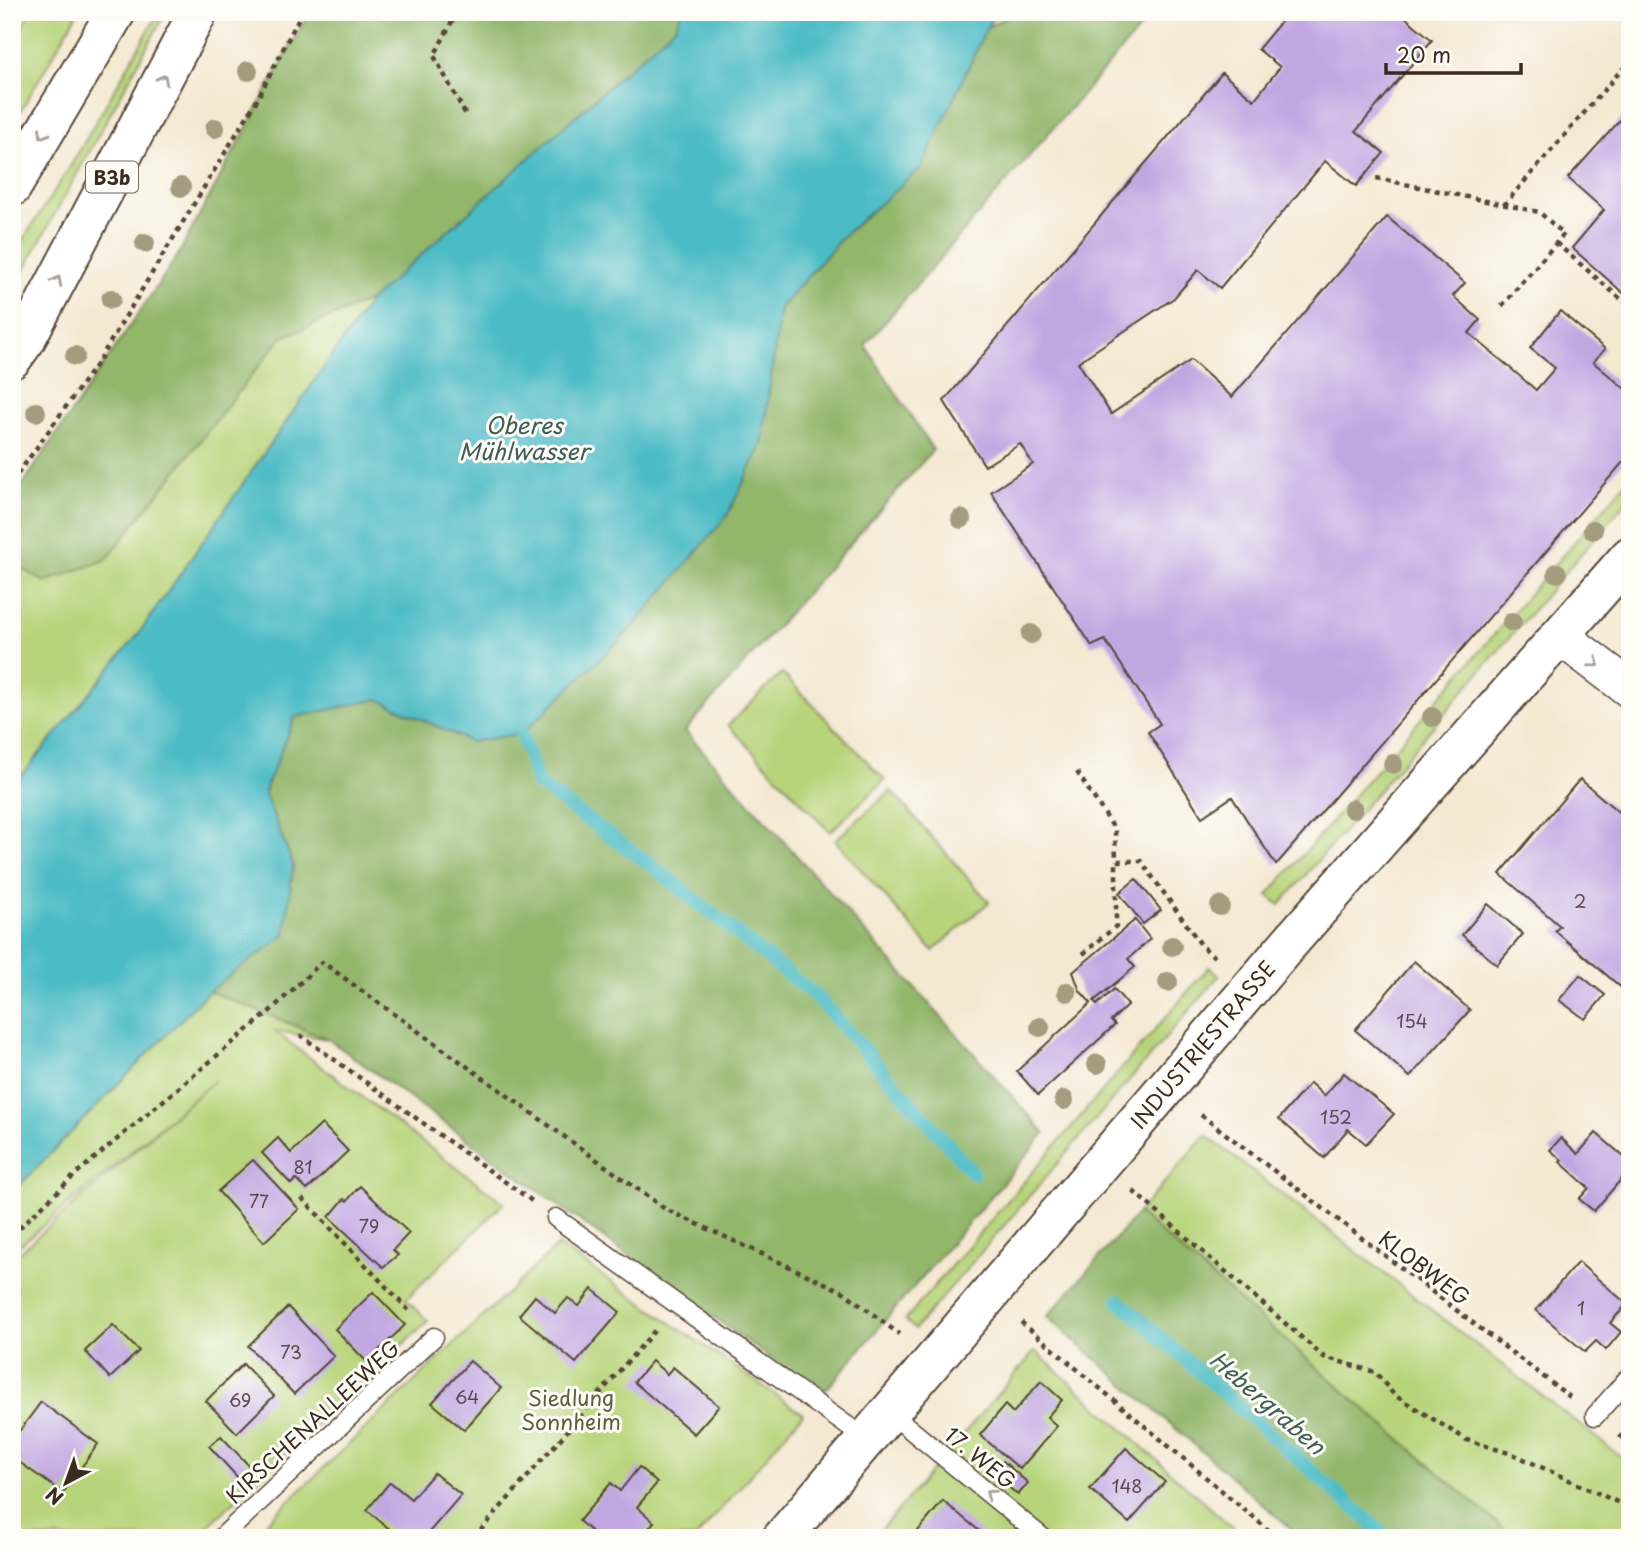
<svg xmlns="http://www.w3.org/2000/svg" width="1642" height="1550" font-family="'Playpen Sans',sans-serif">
  <rect width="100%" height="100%" fill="#fdfcf7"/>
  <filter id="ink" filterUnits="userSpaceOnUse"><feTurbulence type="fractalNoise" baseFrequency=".0143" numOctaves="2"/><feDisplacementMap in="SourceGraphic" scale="14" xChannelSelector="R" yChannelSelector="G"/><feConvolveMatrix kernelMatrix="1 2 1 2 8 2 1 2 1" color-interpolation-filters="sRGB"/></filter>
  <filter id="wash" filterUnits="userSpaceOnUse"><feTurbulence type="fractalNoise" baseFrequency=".00686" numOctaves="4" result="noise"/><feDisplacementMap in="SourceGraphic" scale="28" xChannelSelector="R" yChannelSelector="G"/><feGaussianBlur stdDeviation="1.57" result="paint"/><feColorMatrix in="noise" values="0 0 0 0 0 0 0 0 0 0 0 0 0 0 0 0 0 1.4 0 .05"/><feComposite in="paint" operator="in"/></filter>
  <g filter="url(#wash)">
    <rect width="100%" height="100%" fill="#f4e8d1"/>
    <g fill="#b8d47a" stroke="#7a7f4c" stroke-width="2">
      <polygon points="30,12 78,12 12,126 12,45"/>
      <polygon points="159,12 166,12 12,292 12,257 73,162"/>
      <polygon points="371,300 137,636 12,787 12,563 45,582 106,560 281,338"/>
      <polygon points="1630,478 1630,497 1280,905 1268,895"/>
      <polygon points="782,673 885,780 830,832 728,725"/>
      <polygon points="891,791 989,902 933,951 835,840"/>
      <polygon points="1209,967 1219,976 915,1329 905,1320"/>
      <polygon points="209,991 328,1039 274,1031 504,1203 406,1299 428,1321 195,1538 12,1538 12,1259 215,1080 12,1252 12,1193"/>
      <polygon points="1206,1135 1630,1464 1630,1538 1514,1538 1138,1213"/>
      <polygon points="558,1245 803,1414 696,1538 250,1538"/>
      <polygon points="1035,1351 1244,1538 874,1538"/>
    </g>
    <g fill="#92b66a" stroke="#667044" stroke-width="2">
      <polygon points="309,12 681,12 676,26 371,300 281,338 106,560 45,582 12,563 12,500 178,255"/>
      <polygon points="1015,12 1154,12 865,345 933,450 685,731 1045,1133 826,1390 791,1373 328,1039 209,991 285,934 293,865 264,792 295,717 378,699 471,742 762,445 780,308 845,234 921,168 987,27"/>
      <polygon points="1138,1213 1514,1538 1302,1538 1047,1317"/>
    </g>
    <polygon fill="#4cbbc5" stroke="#447272" stroke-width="2" points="681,12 997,12 987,27 921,168 845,234 780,308 762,445 727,516 632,628 523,733 471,742 378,699 295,717 264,792 293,865 285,935 209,991 12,1193 12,787 137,636 371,300 676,26"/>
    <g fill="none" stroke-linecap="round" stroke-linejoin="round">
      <g stroke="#4cbbc5" stroke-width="14">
        <polyline points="516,717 538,784 655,868 817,997 973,1173"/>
        <polyline points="1119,1301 1388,1538"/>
      </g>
    </g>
    <g id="blocks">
      <g fill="#c1a7e2">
        <polygon points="1289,12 1399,12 1432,40 1356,131 1384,153 1356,186 1325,161 1220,288 1198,270 1174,298 1078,362 1111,414 1191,360 1232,397 1387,217 1465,283 1453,296 1480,320 1469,333 1536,390 1555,368 1530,348 1560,311 1605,349 1593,362 1630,393 1630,454 1276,865 1232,797 1202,817 1148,732 1160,724 1105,640 1092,646 991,492 1033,464 1020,444 985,466 944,401 1222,73 1254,100 1280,67 1258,49"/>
        <polygon points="1630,109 1630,299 1572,248 1604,210 1568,178"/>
        <polygon points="1580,779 1630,822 1630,981 1623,989 1555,931 1560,926 1500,874"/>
        <polygon points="1136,879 1161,910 1143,924 1119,893"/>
        <polygon points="1488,904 1523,934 1497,965 1462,935"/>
        <polygon points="1135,920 1150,939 1128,959 1135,967 1094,1001 1097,1005 1114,989 1128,1005 1111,1021 1115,1025 1038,1095 1017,1071 1091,1003 1080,991 1073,972"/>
        <polygon points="1414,961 1470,1010 1410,1077 1355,1030"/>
        <polygon points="1580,975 1605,995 1585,1019 1559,1000"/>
        <polygon points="1344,1073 1394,1114 1366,1144 1348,1129 1324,1158 1279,1119 1310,1083 1324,1096"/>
        <polygon points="322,1124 348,1151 307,1190 296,1179 291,1184 262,1153 278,1138 291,1153"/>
        <polygon points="1596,1133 1630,1162 1630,1169 1594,1211 1579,1199 1589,1188 1560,1162 1562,1160 1550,1150 1561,1138 1578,1154"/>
        <polygon points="253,1160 299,1209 264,1242 218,1191"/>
        <polygon points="360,1186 409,1233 393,1250 398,1255 383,1267 329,1217 344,1199 347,1201"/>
        <polygon points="1578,1262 1627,1304 1610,1323 1621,1332 1606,1350 1596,1341 1585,1352 1536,1310"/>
        <polygon points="592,1289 620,1312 576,1363 519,1315 535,1296 555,1313 568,1298 579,1306"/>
        <polygon points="373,1292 405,1325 367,1362 335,1329"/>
        <polygon points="288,1307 334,1356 294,1394 248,1346"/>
        <polygon points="113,1325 139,1351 110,1378 85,1351"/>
        <polygon points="470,1361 501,1388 464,1430 432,1403"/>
        <polygon points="652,1361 667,1374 673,1367 719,1406 694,1434 634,1382"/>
        <polygon points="243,1364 274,1396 237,1433 206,1401"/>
        <polygon points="1041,1381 1062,1400 1047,1417 1057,1426 1020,1469 980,1435 1005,1405 1013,1413"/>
        <polygon points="41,1402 98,1444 63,1493 12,1457 12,1441"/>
        <polygon points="221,1436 252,1469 240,1480 209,1446"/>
        <polygon points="1126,1448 1165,1482 1129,1523 1090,1489"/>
        <polygon points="1003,1461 1028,1483 1018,1495 993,1474"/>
        <polygon points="639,1467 657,1483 637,1507 654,1522 641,1538 599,1538 579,1521 611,1483 620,1491"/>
        <polygon points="434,1473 461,1495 424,1538 400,1538 367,1510 390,1482 411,1499"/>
        <polygon points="943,1501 983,1534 980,1538 912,1538"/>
      </g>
    </g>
  </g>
  <g filter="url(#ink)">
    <use href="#blocks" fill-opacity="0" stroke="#574639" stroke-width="2"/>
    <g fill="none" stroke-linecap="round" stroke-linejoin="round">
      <defs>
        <g id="service">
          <polyline points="556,1218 866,1439"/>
          <polyline points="889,1412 1043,1538"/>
          <polyline points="1595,1416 1630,1376"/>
          <polyline points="221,1538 434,1337"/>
        </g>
        <polyline id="minor" points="1560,636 1630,689"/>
        <polyline id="tertiary" points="782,1538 1290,942 1630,556"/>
        <g id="primary">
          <polyline points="12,187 116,12"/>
          <polyline points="12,359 25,341 198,12"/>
        </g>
      </defs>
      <use href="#service" stroke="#574639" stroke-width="21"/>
      <use href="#minor" stroke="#574639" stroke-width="40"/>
      <use href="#tertiary" stroke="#574639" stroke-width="42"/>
      <use href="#primary" stroke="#574639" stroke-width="42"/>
      <g stroke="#574639" stroke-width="4.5" stroke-dasharray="5 5" stroke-linecap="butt">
        <polyline points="457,12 434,56 466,115"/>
        <polyline points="12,17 15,12"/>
        <polyline points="1376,178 1539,212 1564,234 1500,308"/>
        <polyline points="1504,205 1623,68"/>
        <polyline points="1556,243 1630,307"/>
        <polyline points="12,482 98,362 257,100 302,12"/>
        <polyline points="1077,772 1115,830 1116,861"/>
        <polyline points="1083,954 1116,926 1116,861 1141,861 1202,946 1218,960"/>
        <polyline points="300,1035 532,1201"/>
        <polyline points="1201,1115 1570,1397"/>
        <polyline points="1133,1191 1324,1357 1375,1372 1394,1395 1467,1440 1515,1455 1630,1508"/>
        <polyline points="302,1198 412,1314"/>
        <polyline points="12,1235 78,1172 268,1013 322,962 665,1209 844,1292 899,1334"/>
        <polyline points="1021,1322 1278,1538"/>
        <polyline points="1619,1435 1630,1443"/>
        <polyline points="474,1538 656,1329"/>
      </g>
      <use href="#service" stroke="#fff" stroke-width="18"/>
      <use href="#minor" stroke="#fff" stroke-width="37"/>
      <use href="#tertiary" stroke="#fff" stroke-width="38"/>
      <use href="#primary" stroke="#fff" stroke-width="38"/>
    </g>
    <g fill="#a39c7e">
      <circle cx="248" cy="71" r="10"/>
      <circle cx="215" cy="128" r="10"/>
      <circle cx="181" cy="187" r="10"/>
      <circle cx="145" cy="243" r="10"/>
      <circle cx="111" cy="299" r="10"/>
      <circle cx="75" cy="356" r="10"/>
      <circle cx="36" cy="412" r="10"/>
      <circle cx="961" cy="519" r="10"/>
      <circle cx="1593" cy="530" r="10"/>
      <circle cx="1557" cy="573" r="10"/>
      <circle cx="1512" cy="622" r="10"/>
      <circle cx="1031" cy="634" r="10"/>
      <circle cx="1432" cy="717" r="10"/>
      <circle cx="1393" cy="764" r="10"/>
      <circle cx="1353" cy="809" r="10"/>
      <circle cx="1220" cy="906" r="10"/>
      <circle cx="1172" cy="946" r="10"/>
      <circle cx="1168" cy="982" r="10"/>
      <circle cx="1067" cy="992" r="10"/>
      <circle cx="1040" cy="1027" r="10"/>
      <circle cx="1097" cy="1064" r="10"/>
      <circle cx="1064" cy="1100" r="10"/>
    </g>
    <defs><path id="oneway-chevron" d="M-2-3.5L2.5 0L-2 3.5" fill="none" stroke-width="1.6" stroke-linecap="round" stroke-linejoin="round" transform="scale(1.75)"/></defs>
    <g stroke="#a79f9a">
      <use href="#oneway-chevron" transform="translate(163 79) rotate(-62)"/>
      <use href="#oneway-chevron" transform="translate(43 134) rotate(121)"/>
      <use href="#oneway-chevron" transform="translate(57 281) rotate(-62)"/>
      <use href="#oneway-chevron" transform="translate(1595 663) rotate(37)"/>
      <use href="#oneway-chevron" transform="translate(990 1494) rotate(-141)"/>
    </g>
  </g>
  <g text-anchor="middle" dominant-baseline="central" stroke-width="6" stroke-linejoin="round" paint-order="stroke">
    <g font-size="18" fill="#5c494f">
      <text x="1580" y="900">2</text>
      <text x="1412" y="1020">154</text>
      <text x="1336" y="1116">152</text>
      <text x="303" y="1166">81</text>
      <text x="259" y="1200">77</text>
      <text x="369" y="1225">79</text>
      <text x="1581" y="1307">1</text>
      <text x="291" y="1351">73</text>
      <text x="467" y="1396">64</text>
      <text x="240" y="1399">69</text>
      <text x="1127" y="1485">148</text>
    </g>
    <rect fill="#fdfcf7" stroke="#75695f" stroke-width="2" x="86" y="161.5" width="52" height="31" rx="5"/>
    <g font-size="19" font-weight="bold" fill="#3b2a1e">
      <text x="112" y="177">B3b</text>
    </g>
    <g font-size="21" fill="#3b2a1e" stroke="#fdfcf7">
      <text transform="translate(1202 1044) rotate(-50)">INDUSTRIESTRASSE</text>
      <text transform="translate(1425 1267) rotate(37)">KLOBWEG</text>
      <text transform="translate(312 1421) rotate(-43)">KIRSCHENALLEEWEG</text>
      <text transform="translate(981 1457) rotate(39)">17. WEG</text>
    </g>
    <g font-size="21" fill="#605d3a" stroke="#fdfcf7">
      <text x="571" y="1397">Siedlung<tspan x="571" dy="24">Sonnheim</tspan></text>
    </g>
    <g font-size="23" font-style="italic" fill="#415d58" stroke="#fdfcf7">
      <text x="524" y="424">Oberes<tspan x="524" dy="26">Mühlwasser</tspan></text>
      <text transform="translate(1268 1402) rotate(41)">Hebergraben</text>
    </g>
  </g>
  <rect width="1642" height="1550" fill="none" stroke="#fdfcf7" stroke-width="42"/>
  <g transform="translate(66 1483) rotate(221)" stroke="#fdfcf7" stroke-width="5" paint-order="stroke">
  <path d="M0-5L12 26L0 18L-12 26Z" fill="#3b2a1e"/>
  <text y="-10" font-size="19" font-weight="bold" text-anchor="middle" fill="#3b2a1e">N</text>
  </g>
  <path d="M1386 63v10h135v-10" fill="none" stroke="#3b2a1e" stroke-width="3.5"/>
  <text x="1397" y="63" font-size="21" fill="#3b2a1e" stroke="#fdfcf7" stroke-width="5" paint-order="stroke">20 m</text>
</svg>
